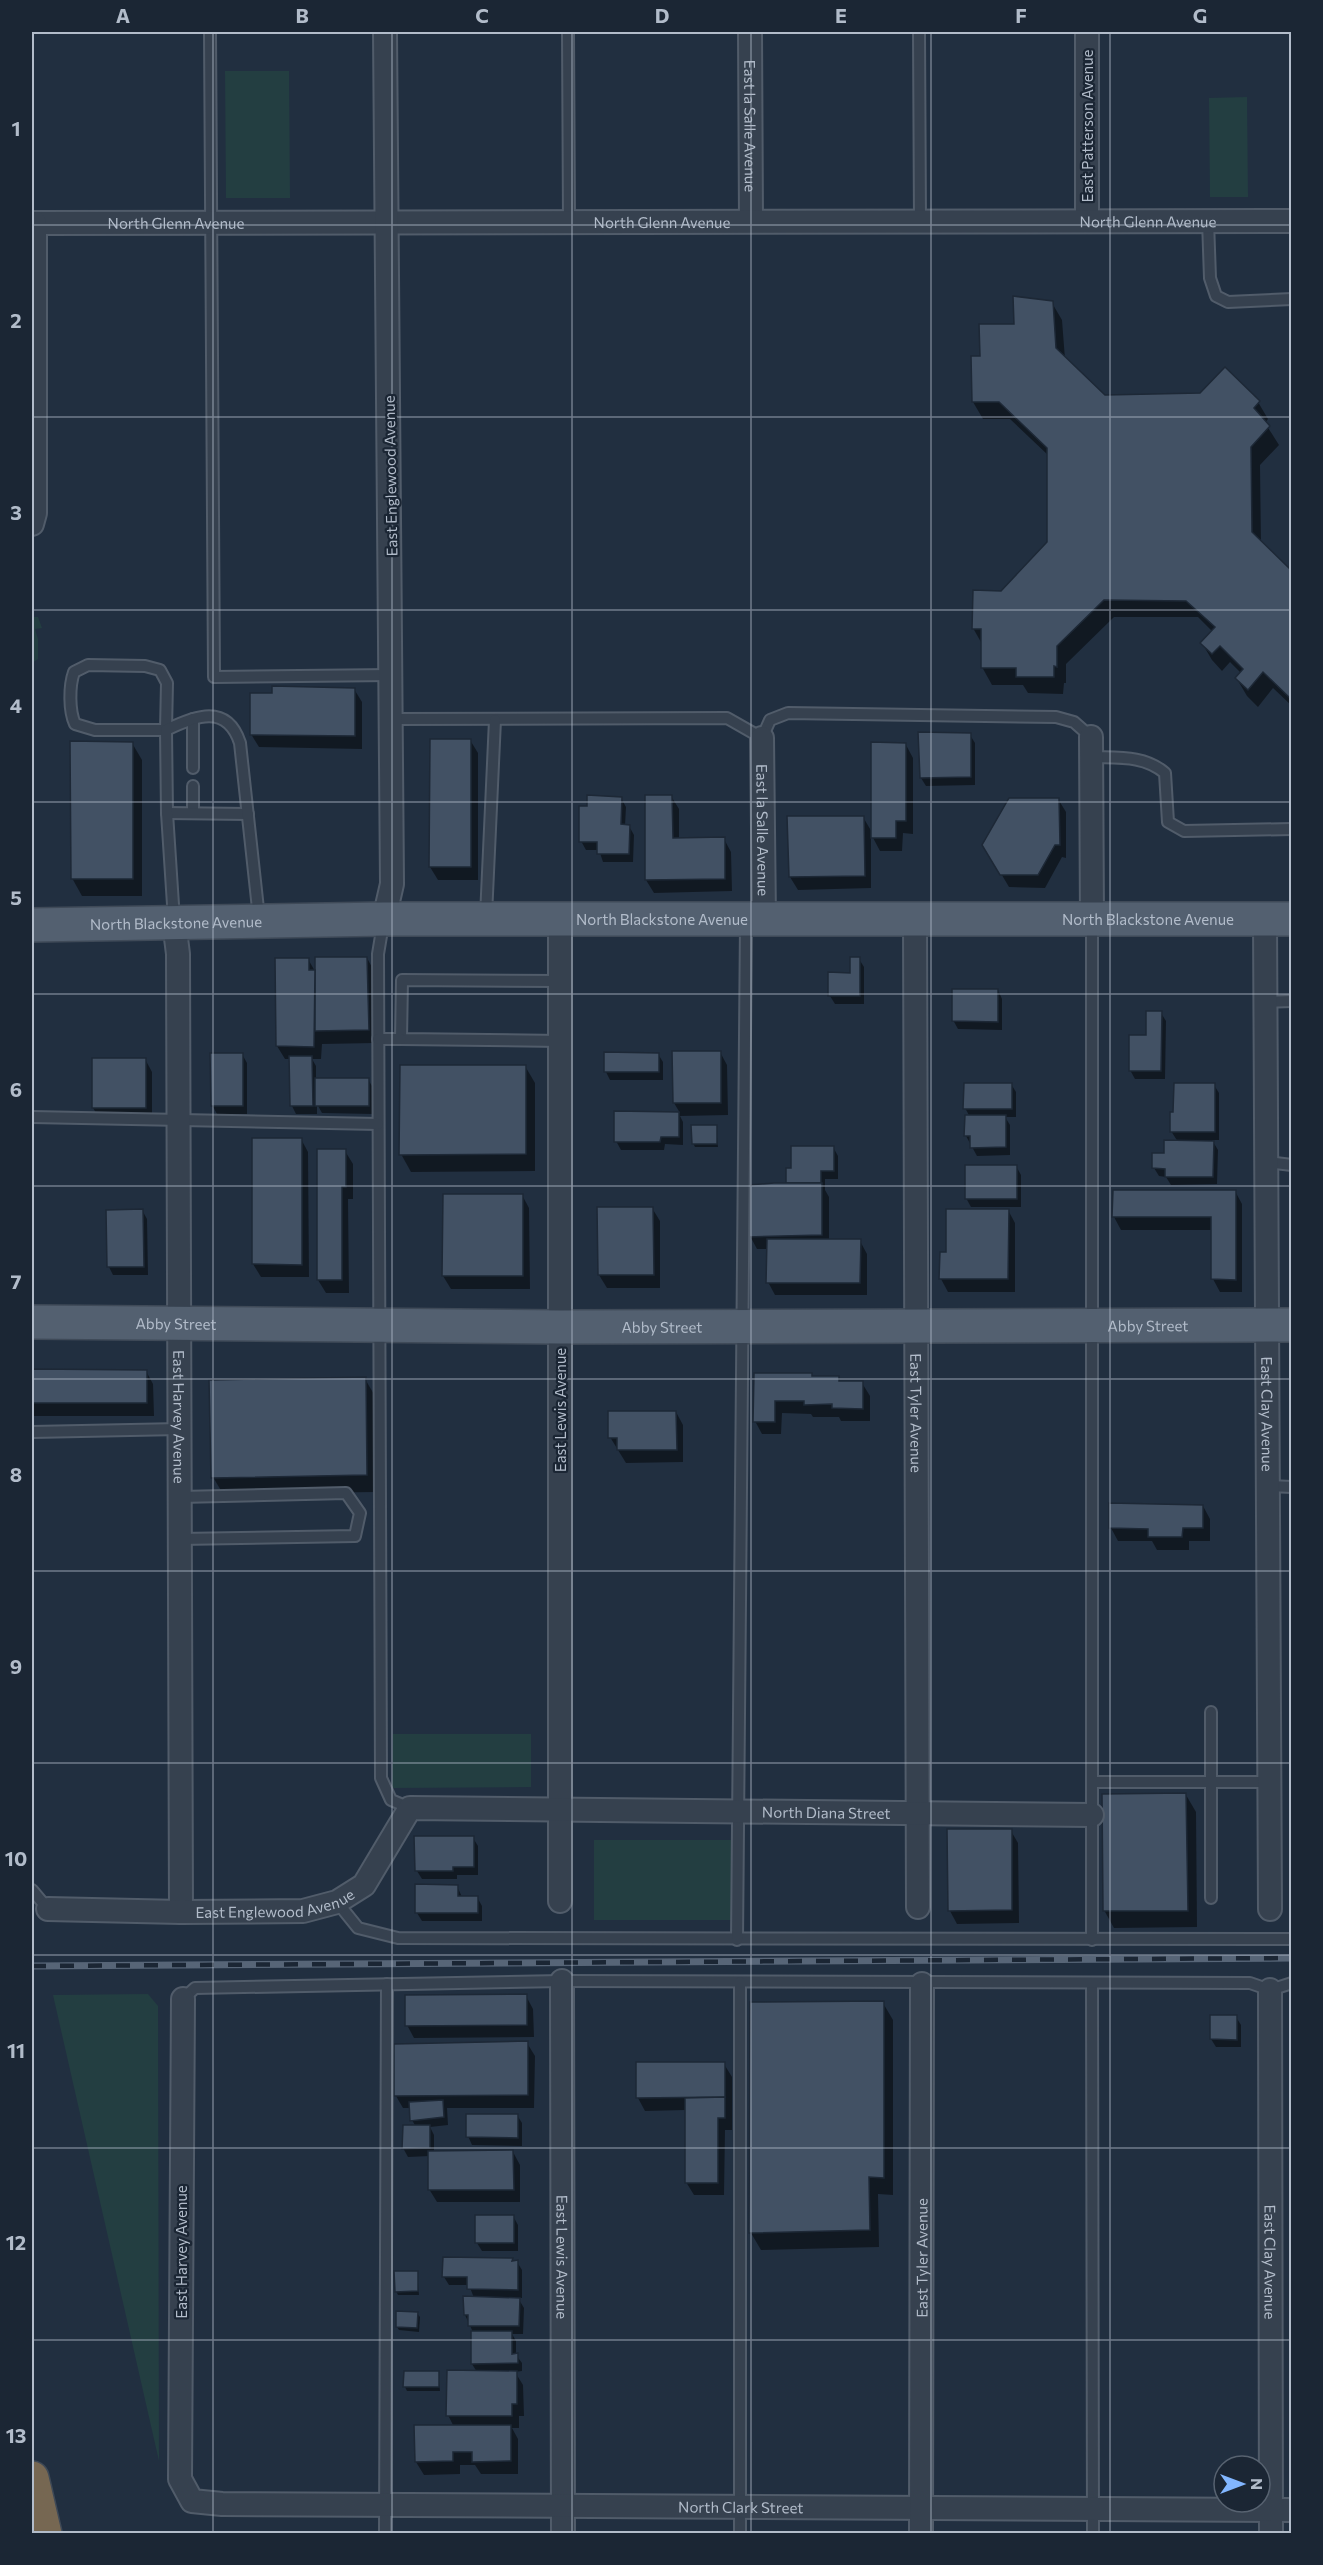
<svg xmlns="http://www.w3.org/2000/svg" width="1323" height="2565" font-family="Commissioner,sans-serif">
  <rect width="100%" height="100%" fill="#212f40"/>
  <g fill="#233e41">
    <polygon points="225,71 289,71 290,198 226,198"/>
    <polygon points="1247,97 1248,197 1210,197 1209,98"/>
    <polygon points="32,617 38,617 42,628 35,629 38,639 38,659 32,663"/>
    <polygon points="393,1734 531,1734 531,1787 392,1788"/>
    <rect x="594" y="1840" width="146" height="80"/>
    <polygon points="148,1994 158,2006 159,2461 53,1995"/>
  </g>
  <g fill="#0007">
    <polygon points="1052,303 1062,320 1065,359 1104,396 1258,402 1268,419 1265,423 1279,445 1260,465 1261,543 1292,573 1292,706 1273,688 1258,707 1247,696 1237,679 1241,673 1230,662 1222,671 1212,660 1202,643 1212,631 1198,617 1114,617 1066,664 1066,683 1064,683 1063,694 1028,693 1023,685 992,685 982,667 982,644 973,628 1001,592 1049,543 1049,456 1010,419 983,419 973,402 982,358 1015,326"/>
    <polygon points="354,689 362,702 362,749 259,747 251,734"/>
    <polygon points="970,735 975,743 975,785 926,786 921,778"/>
    <polygon points="470,740 478,753 478,880 438,880 430,867"/>
    <polygon points="132,743 142,760 142,896 82,896 72,878"/>
    <polygon points="906,745 913,758 913,834 903,833 902,851 880,851 871,834 871,888 798,890 790,877 863,817 873,834"/>
    <polygon points="671,796 679,809 679,839 724,839 731,852 732,891 654,893 646,880 646,797"/>
    <polygon points="621,798 626,807 625,826 629,826 634,835 633,862 603,862 599,850 586,850 581,841 589,808"/>
    <polygon points="1058,799 1066,812 1066,858 1062,857 1045,888 1009,887 984,845"/>
    <polygon points="367,958 374,971 375,1043 322,1044 321,1059 312,1059 316,1066 316,1080 368,1079 373,1088 373,1114 322,1113 317,1104 317,1114 296,1114 292,1106 290,1059 285,1059 277,1046 308,959 316,973"/>
    <polygon points="859,959 864,967 864,1004 835,1004 830,996 851,974"/>
    <polygon points="998,990 1002,999 1002,1030 958,1029 953,1020"/>
    <polygon points="1161,1013 1166,1021 1165,1079 1135,1079 1130,1070"/>
    <polygon points="720,1052 727,1065 728,1115 680,1116 683,1122 683,1145 665,1144 664,1150 621,1150 616,1141 616,1113 680,1113 674,1103"/>
    <polygon points="242,1054 247,1063 247,1114 217,1114 212,1105"/>
    <polygon points="658,1054 663,1062 663,1080 610,1080 606,1072"/>
    <polygon points="145,1059 152,1072 152,1121 101,1121 93,1108"/>
    <polygon points="525,1066 535,1083 535,1171 411,1172 401,1154"/>
    <polygon points="1011,1084 1016,1092 1016,1117 1005,1117 1010,1125 1010,1155 977,1156 966,1136 970,1117 965,1108"/>
    <polygon points="1214,1085 1219,1093 1219,1140 1212,1140 1218,1150 1217,1184 1171,1185 1166,1177 1159,1176 1154,1168 1178,1142 1171,1131"/>
    <polygon points="716,1127 718,1147 695,1147 693,1143"/>
    <polygon points="301,1139 308,1152 309,1277 261,1277 253,1264"/>
    <polygon points="833,1147 838,1156 838,1179 825,1179 825,1190 829,1197 829,1241 860,1241 867,1254 867,1295 775,1295 768,1282 768,1249 757,1249 750,1236 789,1185"/>
    <polygon points="345,1151 353,1164 353,1199 348,1199 349,1293 326,1293 318,1280"/>
    <polygon points="1016,1166 1021,1175 1021,1207 971,1207 966,1198"/>
    <polygon points="1235,1191 1242,1204 1242,1292 1220,1292 1213,1279 1213,1230 1121,1230 1114,1217"/>
    <polygon points="522,1195 529,1208 530,1289 451,1289 443,1276"/>
    <polygon points="652,1208 660,1221 660,1288 607,1288 599,1275"/>
    <polygon points="142,1210 147,1219 148,1275 113,1275 109,1267"/>
    <polygon points="1008,1210 1015,1223 1015,1292 948,1292 941,1279 947,1253"/>
    <polygon points="32,1370 146,1371 153,1384 154,1416 32,1416"/>
    <polygon points="756,1374 838,1378 841,1382 862,1383 870,1396 870,1421 841,1421 839,1417 813,1417 811,1414 782,1413 781,1434 762,1434 755,1421"/>
    <polygon points="365,1379 375,1396 377,1492 223,1494 213,1477"/>
    <polygon points="676,1412 683,1425 683,1462 626,1463 610,1437"/>
    <polygon points="1203,1506 1210,1519 1210,1541 1189,1541 1189,1550 1157,1550 1152,1541 1118,1541 1111,1528"/>
    <polygon points="1186,1795 1196,1812 1197,1927 1114,1928 1104,1910"/>
    <polygon points="948,1831 1011,1831 1018,1843 1019,1923 957,1924 950,1911"/>
    <polygon points="473,1838 478,1846 478,1875 457,1875 457,1879 422,1879 417,1871"/>
    <polygon points="457,1886 462,1897 477,1897 482,1906 482,1921 422,1921 417,1913"/>
    <polygon points="526,1996 533,2009 534,2037 414,2038 407,2025"/>
    <polygon points="883,2003 893,2020 893,2195 878,2194 879,2247 761,2250 751,2233"/>
    <polygon points="1236,2017 1241,2025 1241,2047 1216,2047 1211,2039"/>
    <polygon points="527,2043 535,2056 534,2108 447,2108 448,2125 430,2127 434,2135 434,2153 513,2152 520,2165 520,2202 437,2202 429,2189 430,2156 408,2157 403,2148 416,2127 412,2120 411,2108 403,2108 396,2096"/>
    <polygon points="638,2063 724,2064 732,2077 732,2130 725,2130 724,2195 694,2195 686,2182 686,2110 645,2111 638,2098"/>
    <polygon points="517,2115 522,2123 522,2146 472,2145 468,2136"/>
    <polygon points="476,2216 513,2216 518,2225 518,2251 482,2251 477,2243"/>
    <polygon points="512,2260 517,2262 522,2270 522,2298 518,2298 524,2308 523,2334 512,2334 516,2341 516,2355 522,2363 522,2371 515,2372 523,2385 524,2416 519,2416 519,2428 512,2428 518,2439 518,2474 481,2474 475,2465 460,2465 460,2474 424,2475 416,2462 454,2427 448,2415 477,2372 472,2364 472,2330 465,2315 474,2298 469,2285 449,2285 444,2277"/>
    <polygon points="417,2272 419,2295 398,2295 396,2291"/>
    <polygon points="417,2313 420,2317 419,2332 399,2330 397,2327"/>
    <polygon points="438,2372 440,2391 407,2391 405,2387"/>
  </g>
  <g fill="#425164" stroke="#1d2836" stroke-width="1.5">
    <polygon points="1013,296 1053,301 1056,348 1105,395 1200,393 1225,367 1260,401 1254,408 1270,426 1251,447 1252,532 1292,571 1292,700 1263,672 1248,690 1235,678 1243,669 1220,646 1212,654 1200,643 1215,627 1186,601 1104,600 1057,646 1057,667 1054,666 1054,677 1016,677 1016,668 981,668 981,629 972,629 973,590 1001,591 1047,542 1047,448 999,402 972,402 971,356 980,356 979,324 1014,324"/>
    <polygon points="272,686 355,688 355,736 250,735 250,693 272,693"/>
    <polygon points="918,732 971,733 971,777 920,778"/>
    <polygon points="430,739 471,739 471,867 429,867"/>
    <polygon points="70,741 133,742 133,879 71,879"/>
    <polygon points="871,742 906,743 906,821 896,821 896,838 871,838"/>
    <polygon points="587,795 622,797 621,824 630,825 629,854 597,854 597,842 579,842 579,806 587,806"/>
    <polygon points="645,795 672,795 673,838 725,837 725,879 645,880"/>
    <polygon points="1009,798 1059,798 1060,845 1055,845 1038,875 1000,875 982,845"/>
    <polygon points="787,816 864,816 865,876 789,877"/>
    <polygon points="315,957 367,957 369,1030 315,1031"/>
    <polygon points="850,957 860,957 860,996 828,996 828,972 850,973"/>
    <polygon points="275,958 309,958 309,970 315,970 314,1047 276,1046"/>
    <polygon points="952,989 998,989 998,1022 952,1021"/>
    <polygon points="1146,1011 1162,1011 1161,1071 1129,1071 1129,1035 1146,1035"/>
    <polygon points="672,1051 721,1051 721,1103 673,1103"/>
    <polygon points="604,1052 659,1053 659,1072 604,1072"/>
    <polygon points="210,1053 243,1053 243,1106 211,1106"/>
    <polygon points="289,1056 312,1056 313,1106 290,1106"/>
    <rect x="92" y="1058" width="54" height="50"/>
    <polygon points="400,1065 526,1065 526,1154 399,1155"/>
    <rect x="315" y="1078" width="54" height="28"/>
    <polygon points="964,1083 1012,1083 1012,1109 963,1109"/>
    <polygon points="1174,1083 1215,1083 1215,1132 1170,1132 1170,1112 1173,1112"/>
    <polygon points="614,1111 679,1112 679,1137 661,1137 660,1142 614,1142"/>
    <polygon points="965,1115 1006,1115 1006,1147 970,1148 970,1136 964,1136"/>
    <polygon points="691,1125 717,1125 717,1144 692,1144"/>
    <polygon points="252,1138 302,1138 302,1265 252,1264"/>
    <polygon points="1164,1140 1214,1141 1213,1177 1165,1177 1165,1169 1152,1168 1152,1153 1164,1153"/>
    <polygon points="791,1146 834,1146 834,1171 821,1171 821,1183 786,1183 786,1168 791,1168"/>
    <polygon points="317,1149 346,1149 346,1187 342,1187 342,1280 317,1280"/>
    <rect x="965" y="1165" width="52" height="34"/>
    <polygon points="774,1183 822,1183 822,1235 748,1237 749,1185"/>
    <polygon points="1113,1190 1236,1190 1236,1280 1211,1279 1211,1217 1112,1217"/>
    <polygon points="443,1194 523,1194 523,1276 442,1276"/>
    <polygon points="597,1207 653,1207 654,1275 598,1275"/>
    <polygon points="143,1209 144,1267 107,1267 106,1210"/>
    <polygon points="946,1209 1009,1209 1008,1279 939,1279 940,1252 946,1252"/>
    <polygon points="767,1239 861,1239 860,1283 766,1283"/>
    <polygon points="32,1369 147,1370 147,1403 32,1403"/>
    <polygon points="754,1373 812,1373 812,1376 839,1376 839,1381 863,1381 863,1409 832,1408 832,1404 804,1405 804,1401 775,1401 775,1422 753,1422"/>
    <polygon points="366,1377 367,1475 211,1478 209,1380"/>
    <polygon points="608,1411 676,1411 677,1450 617,1450 617,1438 608,1438"/>
    <polygon points="1109,1503 1203,1505 1203,1528 1183,1528 1182,1537 1148,1537 1148,1529 1109,1528"/>
    <polygon points="1186,1793 1188,1911 1103,1911 1102,1794"/>
    <polygon points="947,1829 1012,1829 1012,1910 948,1911"/>
    <polygon points="414,1836 474,1836 474,1867 453,1867 453,1871 415,1871"/>
    <polygon points="415,1884 458,1885 458,1896 478,1896 478,1913 415,1913"/>
    <polygon points="527,1994 527,2025 405,2026 405,1995"/>
    <polygon points="884,2001 884,2178 869,2177 870,2230 749,2233 750,2002"/>
    <polygon points="1210,2015 1237,2015 1237,2040 1210,2039"/>
    <polygon points="528,2041 528,2095 394,2096 394,2044"/>
    <polygon points="636,2062 725,2062 725,2097 636,2098"/>
    <polygon points="725,2097 725,2118 718,2118 718,2183 685,2183 685,2098"/>
    <polygon points="443,2100 444,2117 410,2121 409,2102"/>
    <polygon points="466,2114 518,2114 518,2138 466,2137"/>
    <polygon points="403,2125 430,2125 430,2148 402,2149"/>
    <polygon points="513,2150 514,2190 428,2190 428,2151"/>
    <rect x="475" y="2215" width="39" height="28"/>
    <polygon points="443,2257 513,2258 512,2261 518,2260 518,2290 467,2289 467,2277 442,2277"/>
    <polygon points="394,2271 418,2271 418,2291 395,2292"/>
    <polygon points="463,2296 520,2298 519,2326 468,2326 468,2315 464,2315"/>
    <polygon points="396,2311 418,2312 417,2328 396,2327"/>
    <polygon points="471,2331 512,2331 512,2354 518,2353 518,2363 471,2364"/>
    <polygon points="447,2370 517,2371 517,2404 512,2404 512,2416 446,2416"/>
    <polygon points="404,2371 439,2371 439,2387 403,2387"/>
    <polygon points="414,2425 511,2425 511,2461 472,2462 472,2452 453,2452 453,2461 415,2462"/>
  </g>
  <g fill="none" stroke-linecap="round" stroke-linejoin="round">
    <defs>
      <g id="service">
        <polyline points="210,32 214,677 391,675"/>
        <polyline points="568,32 569,223"/>
        <polyline points="919,32 920,223"/>
        <polyline points="1208,221 1210,278 1216,296 1228,302 1292,299"/>
        <path d="M88,665L145,666L160,670L167,683L166,730H95L75,724C69,711 69,686 74,672Z"/>
        <polyline points="193,719 193,768"/>
        <polyline points="392,719 727,718 762,738 770,720 788,713 1056,717 1074,722 1091,737"/>
        <path d="M1091,757C1118,758 1144,755 1165,773L1168,822L1184,831L1292,829"/>
        <polyline points="193,786 193,813"/>
        <polyline points="167,813 248,814"/>
        <polyline points="486,916 495,720"/>
        <path d="M174,920L167,813L166,730C195,716 227,703 240,743L259,918"/>
        <polyline points="383,924 378,954 381,1778 391,1800 410,1808"/>
        <polyline points="560,981 402,980 401,1039 560,1041"/>
        <polyline points="1265,1002 1292,1001"/>
        <polyline points="378,1039 401,1039"/>
        <polyline points="32,1117 378,1124"/>
        <polyline points="1267,1162 1292,1165"/>
        <polyline points="32,1432 180,1429"/>
        <polyline points="1268,1486 1292,1487"/>
        <polyline points="180,1497 346,1493 360,1513 355,1536 180,1539"/>
        <polyline points="1211,1712 1211,1898"/>
        <polyline points="1092,1782 1269,1782"/>
        <polyline points="32,1890 48,1909"/>
        <polyline points="337,1902 358,1928 398,1938 1292,1939"/>
        <polyline points="737,1940 746,923"/>
        <polyline points="1092,1940 1092,923"/>
        <polyline points="1092,1983 1093,2534"/>
        <polyline points="183,1999 195,1988 562,1981 1250,1983 1270,1990 1292,1983"/>
        <polyline points="385,2534 387,1984"/>
        <polyline points="740,2534 740,1982"/>
      </g>
      <g id="minor">
        <path id="s1" d="M750,32L751,221"/>
        <polyline points="1087,32 1087,221"/>
        <path id="s2" d="M32,223L1292,221"/>
        <polyline points="32,524 35,513 35,223"/>
        <polyline points="1091,737 1092,920"/>
        <path id="s3" d="M762,738L764,920"/>
        <polyline points="384,919 392,884 385,32"/>
        <polyline points="560,919 560,1901"/>
        <path id="s4" d="M915,919L918,1907"/>
        <path id="s5" d="M1265,919L1270,1909"/>
        <path id="s6" d="M174,922L178,954L181,1912"/>
        <path id="s7" d="M48,1909L181,1912L303,1911L337,1902L364,1885L410,1808L1092,1815"/>
        <path id="s8" d="M562,1981L563,2534"/>
        <path id="s9" d="M1270,1990L1271,2534"/>
        <path id="s10" d="M183,1999L180,2479L192,2501L222,2504L1292,2510"/>
        <path id="s11" d="M921,2534L922,1984"/>
      </g>
      <g id="primary">
        <path id="s12" d="M32,925L384,919H1292"/>
        <path id="s13" d="M32,1322L560,1327L1292,1325"/>
      </g>
      <polyline id="motorway" points="32,2478 45,2534"/>
    </defs>
    <use href="#service" stroke="#515c6a" stroke-width="14"/>
    <use href="#minor" stroke="#515c6a" stroke-width="26"/>
    <use href="#primary" stroke="#3f4a58" stroke-width="36"/>
    <use href="#motorway" stroke="#3e4957" stroke-width="36"/>
    <use href="#service" stroke="#36414f" stroke-width="10"/>
    <use href="#minor" stroke="#36414f" stroke-width="22"/>
    <use href="#primary" stroke="#536070" stroke-width="33"/>
    <use href="#motorway" stroke="#766752" stroke-width="33"/>
    <defs>
      <polyline id="rail" points="32,1966 1292,1958"/>
    </defs>
    <use href="#rail" stroke="#576577" stroke-width="7"/>
    <use href="#rail" stroke="#1b2634" stroke-width="4.5" stroke-dasharray="14" stroke-linecap="butt"/>
  </g>
  <path fill="none" stroke="#b2bcca" stroke-width="1.5" stroke-opacity="0.55" d="M213,32V2534M392,32V2534M572,32V2534M751,32V2534M931,32V2534M1110,32V2534M32,225H1292M32,417H1292M32,610H1292M32,802H1292M32,994H1292M32,1186H1292M32,1379H1292M32,1571H1292M32,1763H1292M32,1955H1292M32,2148H1292M32,2340H1292"/>
  <g text-anchor="middle" dominant-baseline="central" stroke-width="4.5" stroke-linejoin="round" paint-order="stroke">
    <g font-size="15" fill="#b2bcca" stroke="#1b2634">
      <text stroke="none"><textPath href="#s1" startOffset="94">East la Salle Avenue</textPath></text>
      <text transform="translate(1087 126) rotate(-90)">East Patterson Avenue</text>
      <text stroke="none"><textPath href="#s2" startOffset="1116">North Glenn Avenue</textPath></text>
      <text stroke="none"><textPath href="#s2" startOffset="630">North Glenn Avenue</textPath></text>
      <text stroke="none"><textPath href="#s2" startOffset="144">North Glenn Avenue</textPath></text>
      <text transform="translate(390 476) rotate(-91)">East Englewood Avenue</text>
      <text stroke="none"><textPath href="#s3" startOffset="92">East la Salle Avenue</textPath></text>
      <text stroke="none"><textPath href="#s12" startOffset="630">North Blackstone Avenue</textPath></text>
      <text stroke="none"><textPath href="#s12" startOffset="1116">North Blackstone Avenue</textPath></text>
      <text stroke="none"><textPath href="#s12" startOffset="144">North Blackstone Avenue</textPath></text>
      <text stroke="none"><textPath href="#s13" startOffset="144">Abby Street</textPath></text>
      <text stroke="none"><textPath href="#s13" startOffset="630">Abby Street</textPath></text>
      <text stroke="none"><textPath href="#s13" startOffset="1116">Abby Street</textPath></text>
      <text transform="translate(560 1410) rotate(-90)">East Lewis Avenue</text>
      <text stroke="none"><textPath href="#s4" startOffset="494">East Tyler Avenue</textPath></text>
      <text stroke="none"><textPath href="#s5" startOffset="495">East Clay Avenue</textPath></text>
      <text stroke="none"><textPath href="#s6" startOffset="495">East Harvey Avenue</textPath></text>
      <text stroke="none"><textPath href="#s7" startOffset="828">North Diana Street</textPath></text>
      <text stroke="none"><textPath href="#s7" startOffset="228">East Englewood Avenue</textPath></text>
      <text transform="translate(181 2252) rotate(-90)">East Harvey Avenue</text>
      <text stroke="none"><textPath href="#s8" startOffset="276">East Lewis Avenue</textPath></text>
      <text stroke="none"><textPath href="#s11" startOffset="276">East Tyler Avenue</textPath></text>
      <text stroke="none"><textPath href="#s9" startOffset="272">East Clay Avenue</textPath></text>
      <text stroke="none"><textPath href="#s10" startOffset="1054">North Clark Street</textPath></text>
    </g>
  </g>
  <rect width="1323" height="2565" fill="none" stroke="#1b2634" stroke-width="66"/>
  <g transform="translate(1242 2484) rotate(90)"><circle r="28" fill="#1b2634" stroke="#576270" stroke-width="1.5"/>
  <path d="M0-4.5L10 22L0 15L-10 22Z" fill="#82b6ff"/>
  <text y="-9" font-size="16" font-weight="bold" text-anchor="middle" fill="#b2bcca">N</text>
  </g>
  <rect x="33" y="33" width="1257" height="2499" fill="none" stroke="#b2bcca" stroke-width="2"/>
  <g font-size="20" text-anchor="middle" font-weight="bold" fill="#b2bcca">
    <text x="123" y="23">A</text>
    <text x="302" y="23">B</text>
    <text x="482" y="23">C</text>
    <text x="662" y="23">D</text>
    <text x="841" y="23">E</text>
    <text x="1021" y="23">F</text>
    <text x="1200" y="23">G</text>
    <text x="16" y="136">1</text>
    <text x="16" y="328">2</text>
    <text x="16" y="520">3</text>
    <text x="16" y="713">4</text>
    <text x="16" y="905">5</text>
    <text x="16" y="1097">6</text>
    <text x="16" y="1289">7</text>
    <text x="16" y="1482">8</text>
    <text x="16" y="1674">9</text>
    <text x="16" y="1866">10</text>
    <text x="16" y="2058">11</text>
    <text x="16" y="2250">12</text>
    <text x="16" y="2443">13</text>
  </g>
</svg>
